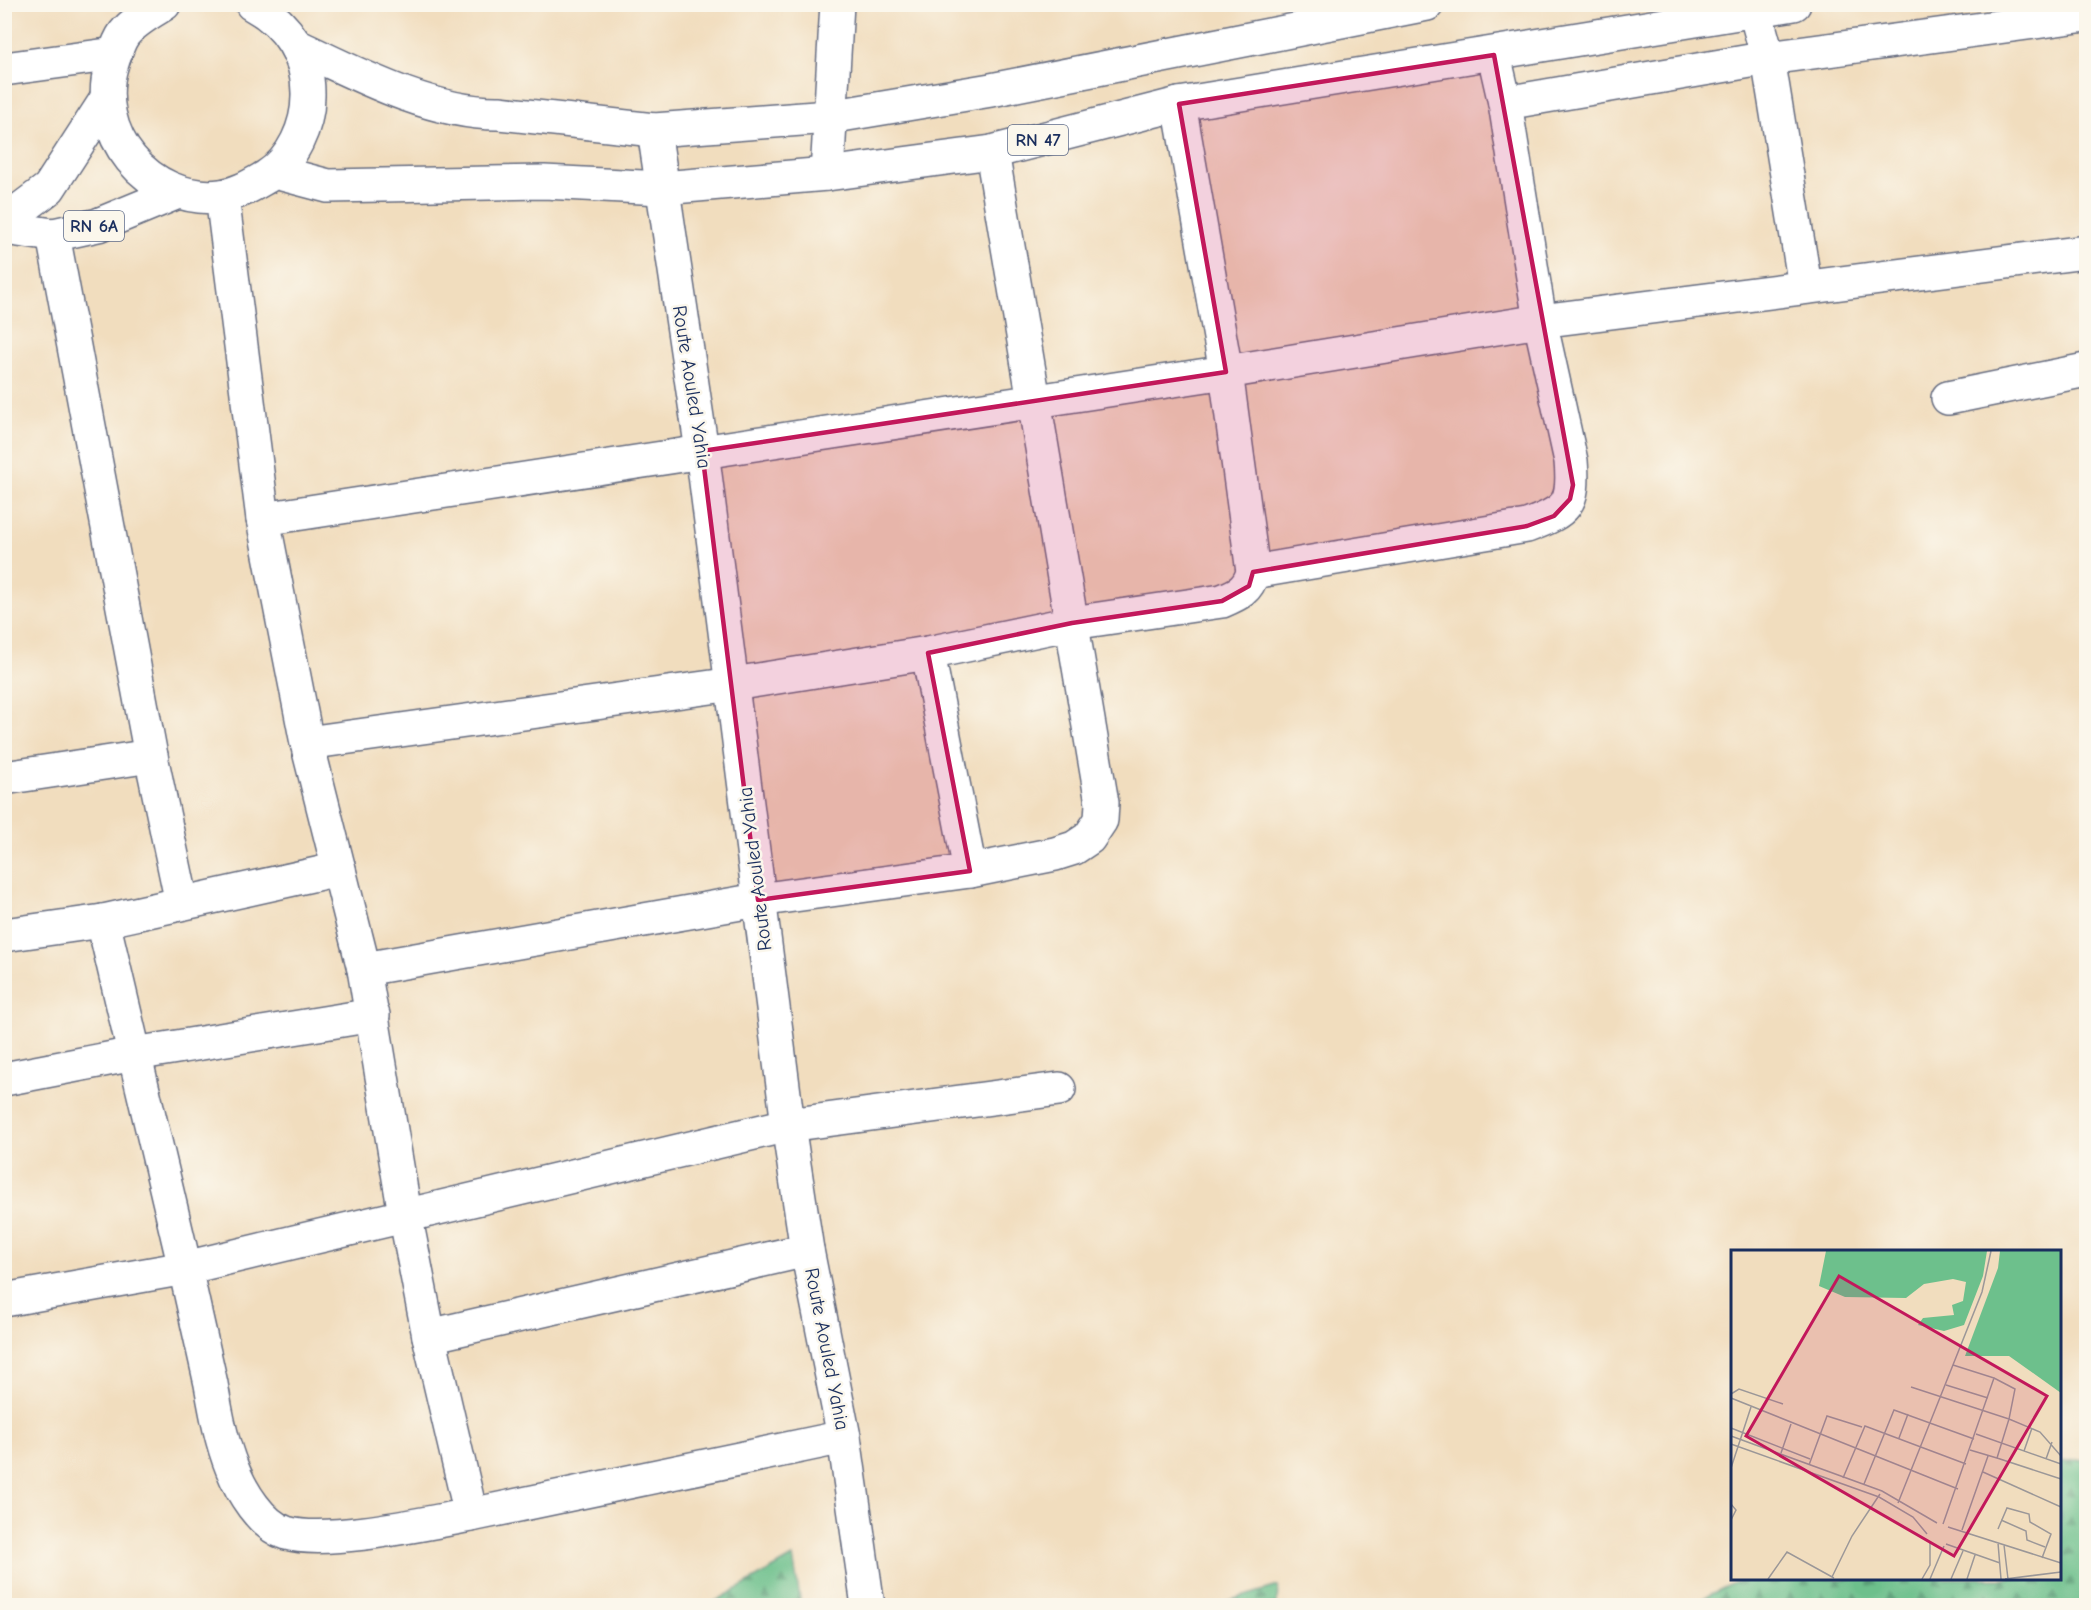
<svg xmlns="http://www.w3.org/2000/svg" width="2091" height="1610" font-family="'Comic Neue',sans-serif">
  <defs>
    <pattern id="forest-firs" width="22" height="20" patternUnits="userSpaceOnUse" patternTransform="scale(1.5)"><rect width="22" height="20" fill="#6dc08c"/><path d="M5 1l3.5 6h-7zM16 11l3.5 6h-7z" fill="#599c76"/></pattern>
  </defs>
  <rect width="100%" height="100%" fill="#fbf7ec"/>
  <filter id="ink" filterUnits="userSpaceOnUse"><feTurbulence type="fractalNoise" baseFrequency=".0167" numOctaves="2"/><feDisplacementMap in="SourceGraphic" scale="12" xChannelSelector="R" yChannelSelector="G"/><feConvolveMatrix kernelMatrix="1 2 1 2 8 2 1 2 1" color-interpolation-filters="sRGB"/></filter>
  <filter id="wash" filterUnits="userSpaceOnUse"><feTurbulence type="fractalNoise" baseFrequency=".008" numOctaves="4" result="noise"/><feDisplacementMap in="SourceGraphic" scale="24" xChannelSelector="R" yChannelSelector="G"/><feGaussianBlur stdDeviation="1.35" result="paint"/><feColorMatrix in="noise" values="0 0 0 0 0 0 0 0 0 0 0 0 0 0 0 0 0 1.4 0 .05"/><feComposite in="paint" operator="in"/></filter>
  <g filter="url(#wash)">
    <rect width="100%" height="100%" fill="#f1ddbe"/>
    <g fill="url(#forest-firs)" stroke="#447875" stroke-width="1.5">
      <polygon points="2086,1459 2086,1605 1689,1605 1742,1579 2060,1578 2060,1462"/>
      <polygon points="793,1557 801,1605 709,1605"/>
      <polygon points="1278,1586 1277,1605 1215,1605"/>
    </g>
  </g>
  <g filter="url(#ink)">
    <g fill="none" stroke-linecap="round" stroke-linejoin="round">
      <defs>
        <g id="street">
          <polyline points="1753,4 1768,58 1805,286"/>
          <polyline points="4,69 115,54"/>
          <polyline points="1505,103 1768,58 2086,15"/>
          <polyline points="827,174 837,4"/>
          <polyline points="222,196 263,519 307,743 364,969 405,1214 429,1336 471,1515 844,1437"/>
          <polyline points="53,235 151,756 182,903"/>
          <polyline points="1948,398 2086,370"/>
          <polyline points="263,519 1226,372 1540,321 2086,252"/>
          <path d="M1253,572L1527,526C1567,511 1575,505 1571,461L1540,321L1505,103L1494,55"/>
          <polyline points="928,653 970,871"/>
          <path d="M307,743L733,684L928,653L1072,623L1222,601C1239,594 1248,590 1253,572L1226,372L1179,104"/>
          <polyline points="4,778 151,756"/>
          <polyline points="339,869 103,921 185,1268 788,1125 1059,1089"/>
          <polyline points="4,935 103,921"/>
          <polyline points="364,969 758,900 970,871 1055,854 1074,848 1089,838 1101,820 1102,803 992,152"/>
          <polyline points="4,1079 134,1054 373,1015"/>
          <path d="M4,1300L185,1268C194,1307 202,1345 211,1384C216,1412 221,1441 232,1468C241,1491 261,1525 286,1533C327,1545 426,1523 471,1515"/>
          <polyline points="429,1336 807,1250"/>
        </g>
        <polyline id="secondary" points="654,130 702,451 788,1125 807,1250 844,1437 868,1606"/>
        <g id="primary">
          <path d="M164,4C151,12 134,21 124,34C118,42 115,54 112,63C90,133 148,204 221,196C238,194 252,185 266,177C293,160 308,126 308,96C309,56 287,23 252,4"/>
          <polyline points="4,222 49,188 106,100"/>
          <polyline points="4,228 53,235 98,225 178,192"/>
        </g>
        <g id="highway">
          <path d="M297,46C356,74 432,114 499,113L654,130L829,117L991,90L1427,4"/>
          <polyline points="275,172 328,186 544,182 662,188 827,174 992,152 1179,104 1794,4"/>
        </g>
      </defs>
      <use href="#street" stroke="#666c80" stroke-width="36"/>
      <use href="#secondary" stroke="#666c80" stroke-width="36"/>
      <use href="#primary" stroke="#666c80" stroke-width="36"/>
      <use href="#highway" stroke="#666c80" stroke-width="36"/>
      <use href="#street" stroke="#fff" stroke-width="33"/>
      <use href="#secondary" stroke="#fff" stroke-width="33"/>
      <use href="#primary" stroke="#fff" stroke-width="33"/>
      <use href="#highway" stroke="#fff" stroke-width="33"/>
    </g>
  </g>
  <path fill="#c2185b" fill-opacity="0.2" stroke="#c2185b" stroke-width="4.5" stroke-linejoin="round" d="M1494,55L1573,485L1570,499L1554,516L1527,526L1253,572L1249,586L1222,601L1072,623L928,653L970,871L758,900L702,451L1226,372L1179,104Z"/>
  <g text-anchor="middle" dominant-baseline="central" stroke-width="5" stroke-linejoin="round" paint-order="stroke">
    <g fill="#fbf7ec" stroke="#5e6b89" stroke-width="1.5">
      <rect x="1008" y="125" width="60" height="30" rx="4.5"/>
      <rect x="64" y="211" width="60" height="30" rx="4.5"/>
    </g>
    <g font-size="18" font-weight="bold" fill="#1b2f5e">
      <text x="1038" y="140">RN 47</text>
      <text x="94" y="226">RN 6A</text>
    </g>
    <g font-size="20" fill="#1b2f5e" stroke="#fbf7ec">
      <text transform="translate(692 387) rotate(81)">Route Aouled Yahia</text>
      <text transform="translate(755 869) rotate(-97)">Route Aouled Yahia</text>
      <text transform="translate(827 1349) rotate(79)">Route Aouled Yahia</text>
    </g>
  </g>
  <g transform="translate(1731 1250)">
    <rect width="330" height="330" fill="#f1ddbe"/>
    <path d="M95,1H256L252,26L233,75L213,81L187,75L192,68L223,65L221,55L232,51L235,32L222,29L193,34L175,48L114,47L88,36ZM269,1H330V143L278,106H234L267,18Z" fill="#6dc08c"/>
    <path fill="none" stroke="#9b9798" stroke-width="1.5" d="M263,128L284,139L278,169L309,182L330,206M215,135L257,148M180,137L278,169L266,208L239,200M0,144L8,139L52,154M0,148L227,239M0,178L79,209M245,184L330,214M0,186L151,241L206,273M168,188L177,164M0,194L148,247L182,267L196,284M293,201L301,178M50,203L60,174M266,208L330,229M315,209L321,192M78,215L96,166L131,177M0,218L20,157M252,222L330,257M112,228L134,176L235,214M133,234L163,160L243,189M167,253L251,42L260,1M0,254L5,260L0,270M270,270L295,281L296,290L314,297M212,274L263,128L222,115M217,277L330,313M267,279L276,258L298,264L299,272L320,284L311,308M231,280L257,206M267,293L270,329M215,294L269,313M273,295L277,329M101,327L121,286L149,244M37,329L56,302L103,328M191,329L199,315V292M199,329L213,296M220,329L232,301M236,329L244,305M274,329L330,322"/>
    <path fill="#c2185b" fill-opacity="0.15" stroke="#c2185b" stroke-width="3" d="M108,26L316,146L223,306L15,186Z"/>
    <rect width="330" height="330" fill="none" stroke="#1b2f5e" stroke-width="3"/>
  </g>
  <rect width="2091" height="1610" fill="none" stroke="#fbf7ec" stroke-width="24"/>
</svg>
